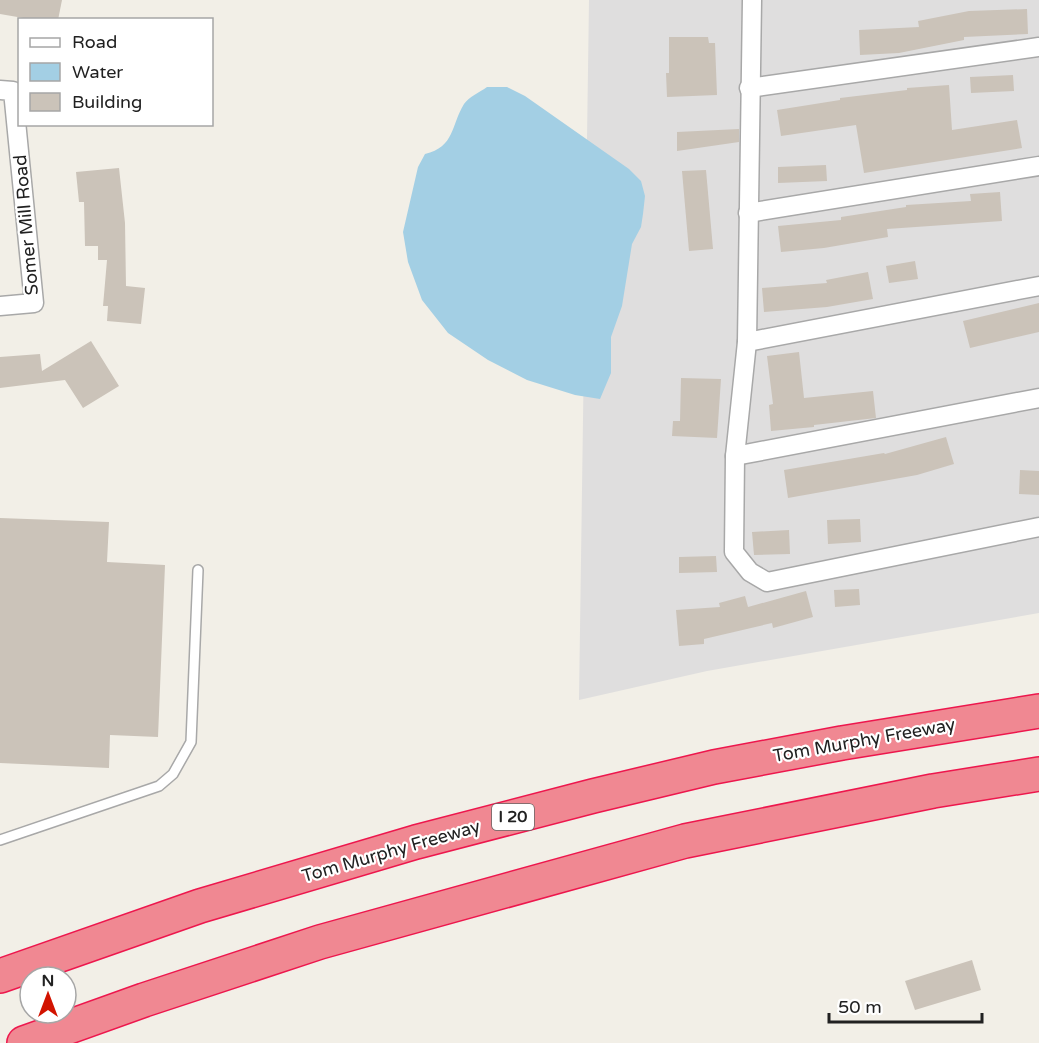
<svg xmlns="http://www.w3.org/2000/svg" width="1039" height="1043" font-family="'Varela Round',sans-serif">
  <rect width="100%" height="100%" fill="#f2efe7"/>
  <polygon fill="#dfdede" points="589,0 1039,0 1039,613 707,671 579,700"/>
  <path fill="#a3cfe4" d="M487,87H507L525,96L629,169L641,181L645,196L643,214L641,227L632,244L622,306L611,337V373L600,399L575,395L527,380L488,360L448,333L422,300L408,262L403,232L418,167L425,154C455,147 451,125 464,104C469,97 480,92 487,87Z"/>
  <g fill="#cbc3b9">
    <polygon points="0,0 62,0 58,20 35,20 0,14"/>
    <polygon points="1027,9 1028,34 964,37 964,40 899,53 860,55 859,30 919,27 918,21 969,11"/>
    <polygon points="669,37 708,37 709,43 715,43 717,95 667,97 666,73 669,73"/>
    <polygon points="1013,75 1014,91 971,93 970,77"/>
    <polygon points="949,85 952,130 1017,120 1022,148 864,173 856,125 781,136 777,110 840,100 840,98 907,90 907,88"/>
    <polygon points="739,129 739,142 677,151 677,132"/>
    <polygon points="826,165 827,181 778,183 778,167"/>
    <polygon points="119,168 125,223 126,286 145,288 141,324 107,321 108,306 103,306 107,260 98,260 98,246 85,246 84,202 79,202 76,172"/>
    <polygon points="706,170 713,249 689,251 682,171"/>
    <polygon points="1000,192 1002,221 887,229 888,237 824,248 781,252 778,226 841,220 841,217 906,207 906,205 971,201 970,194"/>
    <polygon points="915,261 918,279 889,283 886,266"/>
    <polygon points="868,272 873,299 827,307 764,312 762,288 827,283 826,280"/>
    <polygon points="1039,303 1039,332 970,348 963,321"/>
    <polygon points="91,341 119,386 83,408 65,380 0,388 0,357 40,354 42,371"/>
    <polygon points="799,352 804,398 873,391 876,418 814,425 814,427 771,431 769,405 773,404 767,356"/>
    <polygon points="681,378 721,379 717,438 672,436 673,421 680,421"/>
    <polygon points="946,437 954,464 917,475 788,498 784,470 884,453 885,454"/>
    <polygon points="1020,470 1039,471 1039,495 1019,494"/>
    <polygon points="0,518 109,522 107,562 165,565 158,737 110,735 109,768 0,763"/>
    <polygon points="860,519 861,542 828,544 827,520"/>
    <polygon points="789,530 790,554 754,555 752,532"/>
    <polygon points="716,556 717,572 679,573 679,557"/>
    <polygon points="859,589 860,605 835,607 834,590"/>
    <polygon points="806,591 813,617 773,628 772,623 704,639 704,644 679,646 676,610 720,607 719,603 745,596 748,607"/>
    <polygon points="972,960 981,990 915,1010 905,981"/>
  </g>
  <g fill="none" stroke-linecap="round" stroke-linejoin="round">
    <defs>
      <polyline id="service" points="0,840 159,786 173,774 191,742 198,570"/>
      <g id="minor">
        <polyline points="752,0 747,342 735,456 734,552 750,572 767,582 1039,527"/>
        <polyline points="749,88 1039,47"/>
        <polyline points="0,90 13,91 34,303 0,306"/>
        <polyline points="748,213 1039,166"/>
        <polyline points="747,342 1039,286"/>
        <polyline points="735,456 1039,398"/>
      </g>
      <g id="motorway">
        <polyline points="0,976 200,906 416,842 593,796 714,767 842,743 1039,711"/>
        <polyline points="24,1043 144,1000 320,942 685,841 933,791 1039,774"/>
      </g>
    </defs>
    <use href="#service" stroke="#a8a8a8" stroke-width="12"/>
    <use href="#minor" stroke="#a8a8a8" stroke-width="21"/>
    <use href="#motorway" stroke="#ed174d" stroke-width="36"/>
    <use href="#service" stroke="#fff" stroke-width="9"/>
    <use href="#minor" stroke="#fff" stroke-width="18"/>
    <use href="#motorway" stroke="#f08892" stroke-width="33"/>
  </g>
  <g text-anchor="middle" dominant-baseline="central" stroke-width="4.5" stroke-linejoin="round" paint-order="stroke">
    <rect fill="#fff" stroke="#646464" stroke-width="1.5" x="492" y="804" width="42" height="26" rx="4.5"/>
    <g font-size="16" font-weight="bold" fill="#212121">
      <text x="513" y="817">I 20</text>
    </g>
    <g font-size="18" fill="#212121" stroke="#fff">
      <text transform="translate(26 225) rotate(-95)">Somer Mill Road</text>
      <text transform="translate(864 740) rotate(-10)">Tom Murphy Freeway</text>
      <text transform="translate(391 851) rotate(-16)">Tom Murphy Freeway</text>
    </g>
  </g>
  <rect x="18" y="18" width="195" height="108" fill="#ffffff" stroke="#a6a6a6" stroke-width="1.5"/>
  <rect x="30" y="38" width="30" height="9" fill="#ffffff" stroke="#a6a6a6" stroke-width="1.5"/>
  <text x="72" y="48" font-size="18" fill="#212121">Road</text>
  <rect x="30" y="63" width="30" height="18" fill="#a3cfe4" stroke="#a6a6a6" stroke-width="1.5"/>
  <text x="72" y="78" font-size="18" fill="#212121">Water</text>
  <rect x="30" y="93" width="30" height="18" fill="#cbc3b9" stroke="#a6a6a6" stroke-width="1.5"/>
  <text x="72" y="108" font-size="18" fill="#212121">Building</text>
  <g transform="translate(48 995)"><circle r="28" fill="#ffffff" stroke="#a6a6a6" stroke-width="1.5"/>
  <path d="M0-4.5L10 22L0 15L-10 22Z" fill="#d21300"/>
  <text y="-9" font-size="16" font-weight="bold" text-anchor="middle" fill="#212121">N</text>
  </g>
  <path d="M829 1013v9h153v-9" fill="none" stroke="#212121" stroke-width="3"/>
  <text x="838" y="1013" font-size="18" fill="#212121" stroke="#ffffff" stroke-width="4.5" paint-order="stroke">50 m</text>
</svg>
